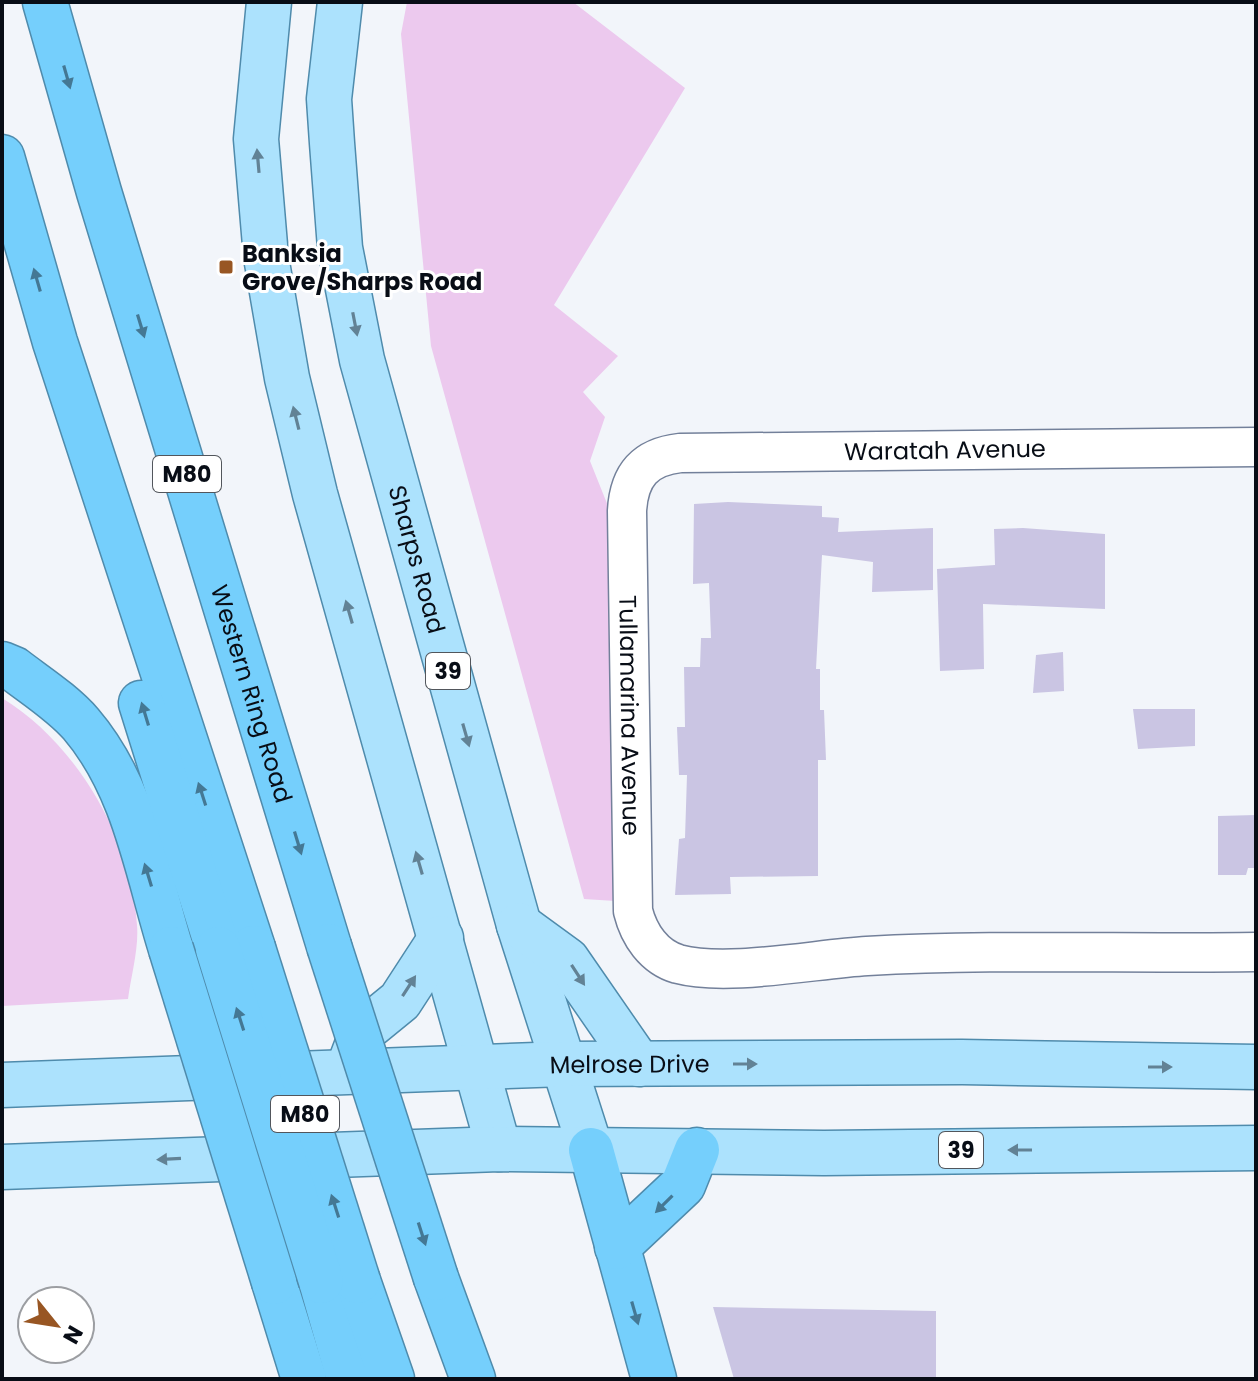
<svg xmlns="http://www.w3.org/2000/svg" width="1258" height="1381" font-family="Poppins,sans-serif">
  <rect width="100%" height="100%" fill="#f2f5fa"/>
  <g fill="#ecc9ee">
    <polygon points="407,2 573,2 685,88 554,305 618,356 583,392 605,417 590,461 608,506 615,901 584,899 431,346 401,34"/>
    <path d="M2,698C76,743 132,838 137,925C139,948 131,976 128,999L2,1006Z"/>
  </g>
  <g fill="#cac5e3">
    <polygon points="728,502 822,506 822,517 839,518 838,532 933,528 933,590 872,592 873,562 822,555 816,669 820,669 820,710 824,710 826,760 818,760 818,876 730,877 731,894 675,895 679,839 685,838 687,775 679,775 677,727 685,727 684,667 700,667 701,638 711,638 709,583 693,584 694,504"/>
    <polygon points="1023,528 1105,534 1105,609 983,604 984,669 940,671 937,569 995,565 994,529"/>
    <polygon points="1063,652 1064,691 1033,693 1036,655"/>
    <polygon points="1133,709 1195,709 1195,746 1138,749"/>
    <polygon points="1256,815 1256,868 1248,868 1246,875 1218,875 1218,816"/>
    <polygon points="713,1307 936,1311 936,1379 734,1379"/>
  </g>
  <g fill="none" stroke-linecap="round" stroke-linejoin="round">
    <defs>
      <g id="minor">
        <path id="s1" d="M1256,447L680,453C645,457 629,475 627,511L633,911C639,935 654,957 678,964C727,977 815,959 867,956C996,949 1127,954 1256,952"/>
      </g>
      <g id="primary">
        <polyline points="269,2 256,139 266,257 287,378 315,494 499,1149"/>
        <path id="s2" d="M340,2L329,99L332,143L340,248L362,360L519,925L591,1150"/>
        <polyline points="519,925 567,960 639,1064"/>
        <polyline points="348,1069 362,1032 400,1001 441,938"/>
        <path id="s3" d="M2,1085L564,1064L962,1062L1256,1067"/>
        <polyline points="2,1167 499,1149 824,1153 1256,1148"/>
      </g>
      <g id="motorway">
        <path id="s4" d="M45,2L99,192L329,946"/>
        <polyline points="2,157 55,342 253,948"/>
        <path d="M2,664L14,669C36,686 63,703 81,724C135,787 147,872 171,949"/>
        <polyline points="141,703 218,949"/>
        <polyline points="591,1150 654,1379"/>
        <polyline points="617,1247 683,1185 697,1150"/>
        <polyline points="436,1278 473,1379"/>
        <polyline points="321,1281 349,1379"/>
        <polyline points="358,1281 392,1379"/>
        <polyline points="274,1282 304,1379"/>
      </g>
    </defs>
    <use href="#minor" stroke="#73809a" stroke-width="41"/>
    <use href="#primary" stroke="#4f8bac" stroke-width="47"/>
    <use href="#motorway" stroke="#4f8bac" stroke-width="47"/>
    <use href="#minor" stroke="#fff" stroke-width="38"/>
    <use href="#primary" stroke="#ace2fd" stroke-width="44"/>
    <use href="#motorway" stroke="#75cffc" stroke-width="44"/>
    <defs>
      <g id="motorway-bridge">
        <polyline points="329,946 436,1278"/>
        <polyline points="253,948 358,1281"/>
        <polyline points="171,949 274,1282"/>
        <polyline points="218,949 321,1281"/>
      </g>
    </defs>
    <use href="#motorway-bridge" stroke="#4f8bac" stroke-width="47" stroke-linecap="butt"/>
    <use href="#motorway-bridge" stroke="#75cffc" stroke-width="44"/>
  </g>
  <defs><path id="oneway-solid" d="M-6-.8H1V-3.2L6.5 0L1 3.2V.8H-6Z" transform="scale(2)"/></defs>
  <g fill="#447894">
    <use href="#oneway-solid" transform="translate(67 77) rotate(74)"/>
    <use href="#oneway-solid" transform="translate(37 280) rotate(-106)"/>
    <use href="#oneway-solid" transform="translate(141 326) rotate(73)"/>
    <use href="#oneway-solid" transform="translate(145 714) rotate(-107)"/>
    <use href="#oneway-solid" transform="translate(202 794) rotate(-108)"/>
    <use href="#oneway-solid" transform="translate(298 843) rotate(73)"/>
    <use href="#oneway-solid" transform="translate(148 875) rotate(-107)"/>
    <use href="#oneway-solid" transform="translate(240 1019) rotate(-108)"/>
    <use href="#oneway-solid" transform="translate(664 1204) rotate(135)"/>
    <use href="#oneway-solid" transform="translate(335 1206) rotate(-108)"/>
    <use href="#oneway-solid" transform="translate(422 1234) rotate(72)"/>
    <use href="#oneway-solid" transform="translate(635 1313) rotate(74)"/>
  </g>
  <g fill="#628295">
    <use href="#oneway-solid" transform="translate(258 161) rotate(-95)"/>
    <use href="#oneway-solid" transform="translate(355 324) rotate(79)"/>
    <use href="#oneway-solid" transform="translate(296 418) rotate(-104)"/>
    <use href="#oneway-solid" transform="translate(349 612) rotate(-106)"/>
    <use href="#oneway-solid" transform="translate(466 735) rotate(74)"/>
    <use href="#oneway-solid" transform="translate(419 863) rotate(-106)"/>
    <use href="#oneway-solid" transform="translate(578 975) rotate(57)"/>
    <use href="#oneway-solid" transform="translate(409 986) rotate(-57)"/>
    <use href="#oneway-solid" transform="translate(745 1064)"/>
    <use href="#oneway-solid" transform="translate(1160 1067)"/>
    <use href="#oneway-solid" transform="translate(1020 1150) rotate(180)"/>
    <use href="#oneway-solid" transform="translate(169 1159) rotate(177)"/>
  </g>
  <rect fill="#985623" stroke="#fff" stroke-width="3" x="218" y="259" width="16" height="16" rx="4"/>
  <g text-anchor="middle" dominant-baseline="central" stroke-width="6" stroke-linejoin="round" paint-order="stroke">
    <g fill="#fff" stroke="#52565c" stroke-width="2">
      <rect x="153" y="456" width="68" height="36" rx="6"/>
      <rect x="426" y="653" width="44" height="36" rx="6"/>
      <rect x="271" y="1096" width="68" height="36" rx="6"/>
      <rect x="939" y="1132" width="44" height="36" rx="6"/>
    </g>
    <g font-size="22" font-weight="bold" fill="#080d16">
      <text x="187" y="474">M80</text>
      <text x="448" y="671">39</text>
      <text x="305" y="1114">M80</text>
      <text x="961" y="1150">39</text>
    </g>
    <g font-size="24" font-weight="bold" fill="#080d16" stroke="#fff" text-anchor="start">
      <text x="242" y="253">Banksia<tspan x="242" dy="28">Grove/Sharps Road</tspan></text>
    </g>
    <g font-size="24" fill="#080d16" stroke="#fff">
      <text transform="translate(945 450) rotate(-1)">Waratah Avenue</text>
      <text stroke="none"><textPath href="#s2" startOffset="568">Sharps Road</textPath></text>
      <text stroke="none"><textPath href="#s4" startOffset="722">Western Ring Road</textPath></text>
      <text stroke="none"><textPath href="#s1" startOffset="868">Tullamarina Avenue</textPath></text>
      <text stroke="none"><textPath href="#s3" startOffset="628">Melrose Drive</textPath></text>
    </g>
  </g>
  <rect width="1258" height="1381" fill="none" stroke="#080d16" stroke-width="8"/>
  <g transform="translate(56 1325) rotate(120)"><circle r="38" fill="#ffffff" stroke="#9c9ea2" stroke-width="2"/>
  <path d="M0-6L14 30L0 20L-14 30Z" fill="#985623"/>
  <text y="-12" font-size="22" font-weight="bold" text-anchor="middle" fill="#080d16">N</text>
  </g>
</svg>
